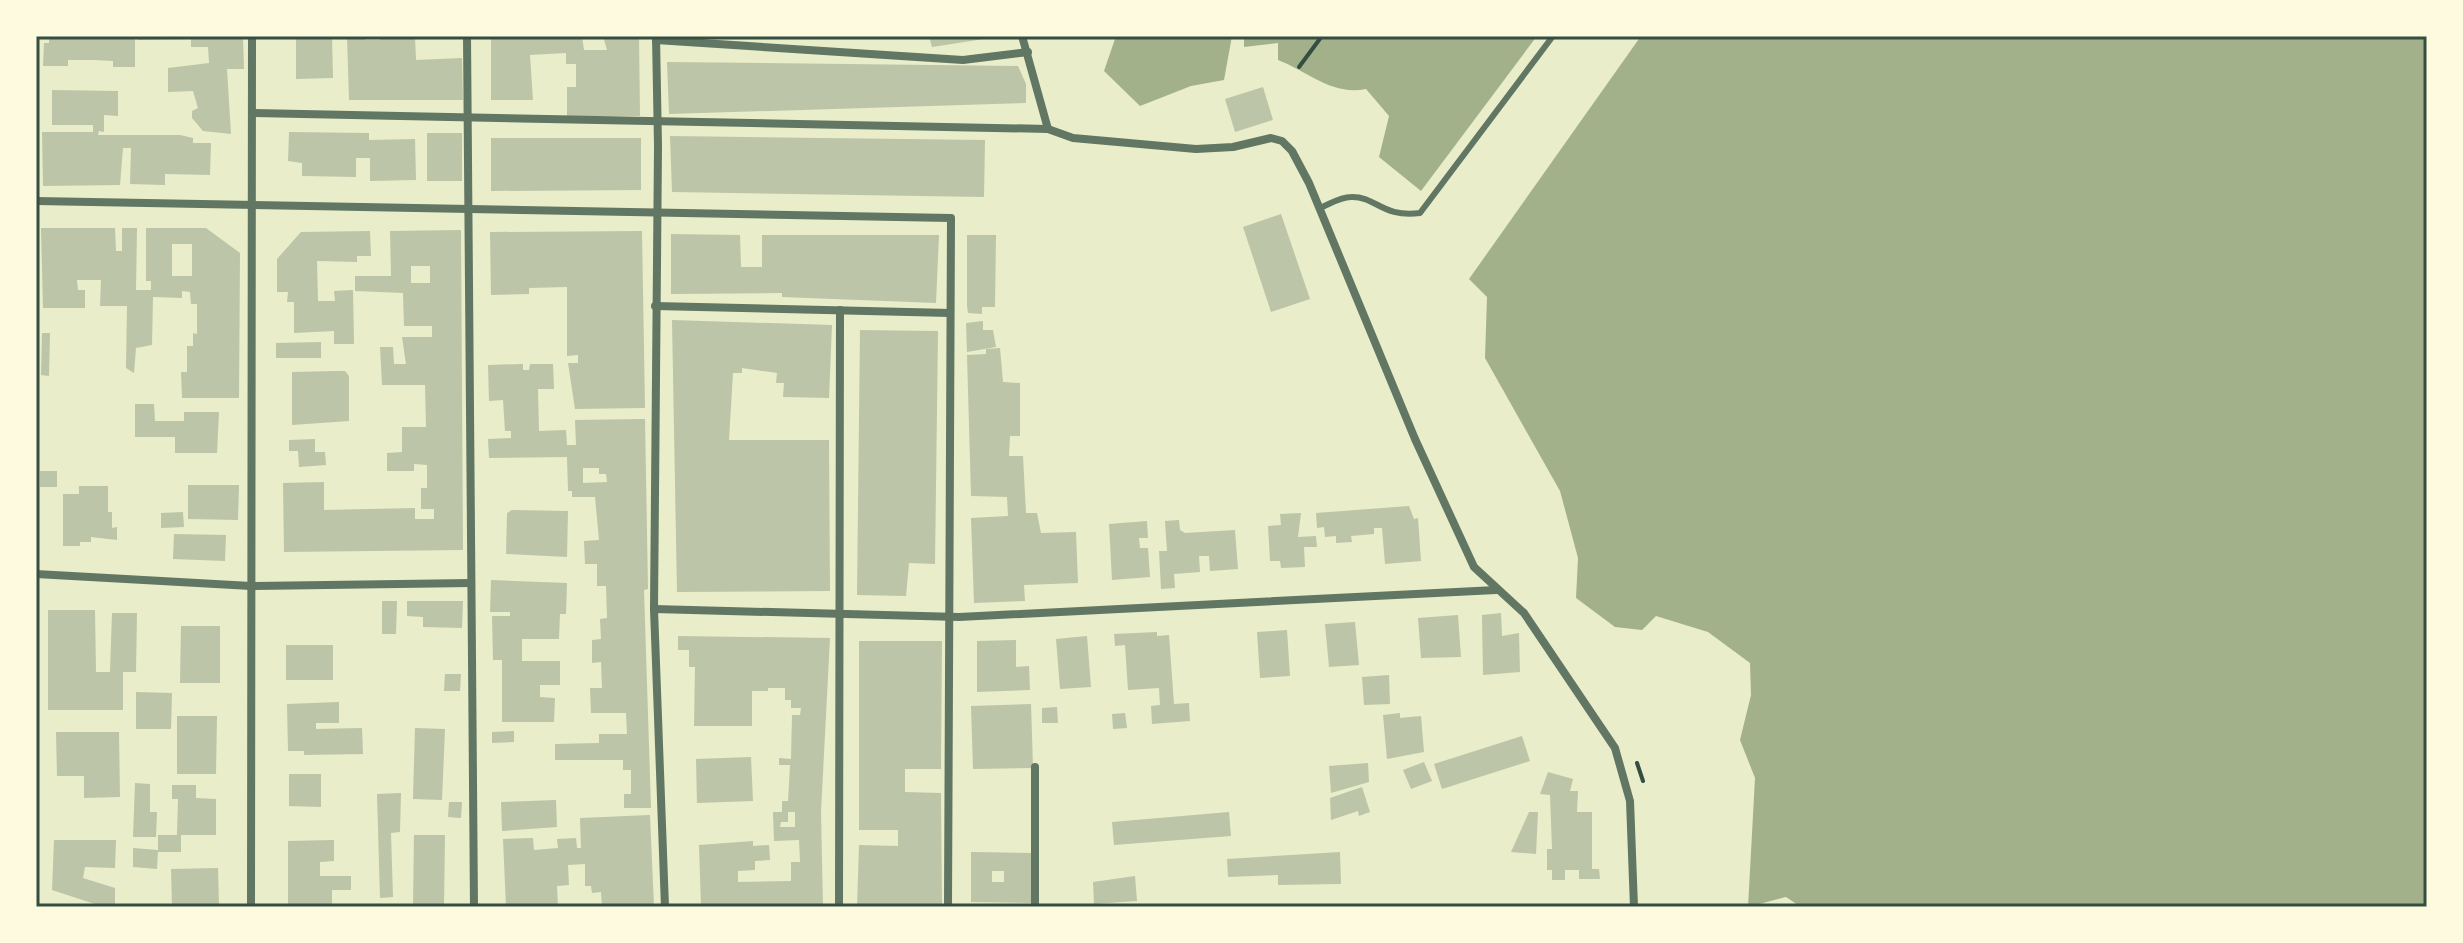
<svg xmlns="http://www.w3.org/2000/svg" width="2463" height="943" font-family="Lato,sans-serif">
  <rect width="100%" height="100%" fill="#e9edc9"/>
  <g fill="#a3b18a">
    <polygon points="1116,36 1232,36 1224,80 1191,86 1140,106 1104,71"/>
    <path d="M1244,36H1537L1421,191L1379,157L1389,116L1366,89C1332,96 1307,71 1278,60V43L1244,47Z"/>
    <polygon points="1641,36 2427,36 2427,907 1801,907 1786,897 1748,907 1755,778 1740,740 1751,695 1750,663 1708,632 1656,616 1642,630 1615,627 1576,598 1578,558 1560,491 1485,358 1487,297 1469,279"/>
  </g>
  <g fill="#bcc5a7" fill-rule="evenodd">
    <polygon points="49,36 135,36 135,67 113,67 113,61 94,60 68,60 68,66 43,66 44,43 49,43"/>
    <polygon points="138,36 243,38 244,69 227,69 231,134 203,131 192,118 192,111 198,108 193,91 168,92 168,68 209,63 208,47 191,47 191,39 138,40"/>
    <polygon points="296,36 332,36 333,78 296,79"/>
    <polygon points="347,36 364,36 365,40 380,40 379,36 415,36 416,60 462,58 463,100 349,100"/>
    <polygon points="491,36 582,36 584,50 607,50 603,36 639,36 640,116 567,116 567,87 576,87 576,64 566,64 566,53 530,55 533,100 491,100"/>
    <polygon points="929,36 997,36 997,37 932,47"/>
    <polygon points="667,62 1018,66 1026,84 1026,103 669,114"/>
    <polygon points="1263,87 1273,120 1235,132 1225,99"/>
    <polygon points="52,90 118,91 118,116 104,115 104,132 99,131 98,135 180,135 193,138 193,143 211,143 210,175 165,174 165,185 130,184 131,148 123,148 120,185 43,186 42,132 93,132 93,125 52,125"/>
    <polygon points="289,132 369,133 369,140 415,139 416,180 370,181 370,158 356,158 356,177 302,176 302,163 288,161"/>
    <rect x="427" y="133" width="35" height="48"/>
    <polygon points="670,136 985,140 984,197 672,192"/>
    <polygon points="491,138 641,138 641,190 491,191"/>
    <polygon points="1281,214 1310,299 1271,312 1243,227"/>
    <path d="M41,228H115L116,251H122V228H137L136,290H151V281H146V228H206L240,253L239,398H182L181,372H187V346H193V333L197,334V304H191L190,292L182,291V298L153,297L152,345L136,348L134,373L126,368L127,306H100L101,280H77L78,290H85V308H43ZM172,244H192V276H172Z"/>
    <path d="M461,230L463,550L284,552L283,483L324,482V510L415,508V519H434V509H421V488H427V465L414,464V471H387V453L402,452V427H426L425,385H382L380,347H393L394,364H406L402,337H432V326H404L403,293L355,291V276H391L390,231ZM411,266H430V283H411Z"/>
    <polygon points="370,231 371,256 357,256 357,262 317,261 318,301 335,301 334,291 353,290 354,344 334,344 334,331 294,333 294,302 287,302 288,292 277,292 277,259 301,232"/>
    <polygon points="642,231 645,408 575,409 568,363 578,363 578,355 567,356 567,287 529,288 529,294 491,295 490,232"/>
    <polygon points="671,234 740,235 741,267 762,267 762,235 939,235 936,303 782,297 782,293 671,294"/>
    <polygon points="967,235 996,235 995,307 982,307 982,314 968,313 967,306"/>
    <polygon points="672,320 832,325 829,398 783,397 784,383 776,383 777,373 742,368 742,373 733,373 729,440 829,440 830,591 677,592"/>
    <polygon points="983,321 983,330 993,330 996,347 967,352 966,323"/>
    <polygon points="860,330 938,331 935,564 909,563 906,596 857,595"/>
    <polygon points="42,333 50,333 49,376 41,375"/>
    <polygon points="321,342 321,358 276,358 276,343"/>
    <polygon points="1000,348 1003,382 1020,383 1020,436 1010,436 1009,456 1023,456 1026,513 1037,513 1041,533 1076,532 1078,583 1024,585 1025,601 974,603 971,518 1008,516 1007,497 971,496 967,355 986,354 986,349"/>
    <path d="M523,364V370H529L530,364H553L554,389H538L539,431L566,430L567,445H576L575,420L645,419L648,589L644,590L651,808H624V794H631V770H623V760H555V744L599,743V734H627L626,713H591L590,688H602L601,662L592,663V640L601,639L600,619L607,618L606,586H597V564H585L584,541L599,540L595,497H572V491H568L567,457L489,458L488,439L511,438V431H505L503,400L489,401L488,365ZM583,468H599V474H606L607,482L583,483Z"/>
    <polygon points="337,371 345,371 349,376 349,421 292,425 292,372"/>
    <polygon points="135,404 154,404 155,421 184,421 184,412 219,412 217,453 175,453 175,437 135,437"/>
    <polygon points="315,439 315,452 325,452 326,465 299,467 298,451 289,451 289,440"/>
    <rect x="40" y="471" width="17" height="16"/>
    <polygon points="188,485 239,485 238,520 188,519"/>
    <polygon points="79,486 108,486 108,512 112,512 112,528 117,527 117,540 91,537 91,542 80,542 80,546 63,546 63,494 79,494"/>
    <polygon points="1409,506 1414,519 1418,518 1421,561 1385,564 1382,528 1374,528 1374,534 1351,536 1352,542 1336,543 1336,536 1325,537 1324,527 1317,528 1316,513"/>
    <polygon points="512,510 568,511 567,557 506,554 507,513"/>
    <polygon points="183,512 184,527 161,528 161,513"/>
    <polygon points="1301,513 1298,537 1316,536 1317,547 1304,547 1305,567 1281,568 1280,561 1270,561 1268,526 1281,525 1280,514"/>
    <polygon points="1179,520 1180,530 1185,533 1235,530 1238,569 1210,571 1209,556 1199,556 1200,572 1174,574 1175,588 1161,589 1159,551 1167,551 1165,521"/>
    <polygon points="1147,521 1148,538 1139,538 1140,548 1148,548 1150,577 1112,580 1109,524"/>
    <polygon points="174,534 226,535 225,561 173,559"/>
    <polygon points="491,580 567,583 566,614 560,614 559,639 522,639 522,661 560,661 560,685 540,685 540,697 555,698 554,722 502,722 502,660 493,660 492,616 510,616 510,612 490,612"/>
    <polygon points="382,601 397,601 396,634 382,634"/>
    <polygon points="407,601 463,601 462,628 423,627 423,617 407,616"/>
    <polygon points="48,610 95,610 96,672 110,672 112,613 137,613 136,672 123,672 123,710 48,710"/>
    <polygon points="1501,613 1502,636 1519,633 1520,672 1483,675 1482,615"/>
    <polygon points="1458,615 1461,657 1421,658 1418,618"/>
    <polygon points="1355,622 1359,665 1329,667 1325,624"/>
    <polygon points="181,626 220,626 220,683 180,683"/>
    <polygon points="1287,630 1290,676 1260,678 1257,632"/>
    <polygon points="1157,632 1157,636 1169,635 1174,704 1189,703 1190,721 1152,724 1151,706 1160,705 1159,688 1128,690 1125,645 1115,646 1114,634"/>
    <path d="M678,636L830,638L821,812L823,907H701L699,845L753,841V846L769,845L770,860L755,861V870L738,871V882L791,881V862H800L799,840L774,841L773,812H782V801H788L790,765H779V758L791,759L792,715H800L801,708H791V700H785V688H768V691H752V726H694L695,667H689V650H678ZM788,812H795V827H780L781,822H788Z"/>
    <polygon points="1087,636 1091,687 1060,689 1056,639"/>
    <polygon points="1016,640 1016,667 1029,666 1030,690 977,692 977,641"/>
    <polygon points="859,641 942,641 941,769 905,769 905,792 941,793 942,907 857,907 859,845 898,846 898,830 859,830"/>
    <rect x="286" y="645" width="47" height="35"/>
    <polygon points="445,674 461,674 460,691 444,691"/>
    <polygon points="1389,675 1390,704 1364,705 1362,677"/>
    <polygon points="136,692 172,693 171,729 136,729"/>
    <polygon points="339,702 339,723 316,723 316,729 362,728 363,754 304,755 304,751 288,751 287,704"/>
    <polygon points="1031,704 1033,768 973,769 971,706"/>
    <polygon points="1057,707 1058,723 1042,723 1042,708"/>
    <polygon points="1125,713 1127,728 1113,729 1112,714"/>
    <polygon points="1400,713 1400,718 1421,716 1424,752 1387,759 1383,715"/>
    <polygon points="177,716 217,716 216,774 177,774"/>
    <polygon points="415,728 445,729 442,800 413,799"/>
    <polygon points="514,731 514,742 492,743 492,732"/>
    <polygon points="56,732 119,732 120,797 84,798 84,776 57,776"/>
    <polygon points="1522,736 1530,761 1442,789 1434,764"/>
    <polygon points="751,757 753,801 697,803 696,759"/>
    <polygon points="1424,762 1432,781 1411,789 1403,770"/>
    <polygon points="1368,763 1369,782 1331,793 1329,766"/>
    <polygon points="1548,772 1573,779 1570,791 1578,791 1577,812 1592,812 1592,869 1599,869 1600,879 1579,879 1579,870 1565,870 1565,880 1552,880 1552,870 1547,870 1547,849 1552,849 1550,795 1540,794"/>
    <polygon points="289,774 321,774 321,807 289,806"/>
    <polygon points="135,783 150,784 150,812 157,812 156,837 133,837"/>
    <polygon points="172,785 196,785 196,798 216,799 216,835 181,835 181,852 158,852 158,835 177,835 178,799 172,799"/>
    <polygon points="1362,787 1370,812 1359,816 1358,811 1331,820 1330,798"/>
    <polygon points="401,793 400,832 391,833 393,897 380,898 377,794"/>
    <polygon points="556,800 557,827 502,831 501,802"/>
    <polygon points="449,802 462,802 461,818 448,817"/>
    <polygon points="1229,812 1231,836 1114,845 1112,822"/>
    <polygon points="1529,812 1538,812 1536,854 1511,852"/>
    <polygon points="650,815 654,907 602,907 601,892 592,893 591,886 585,886 585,864 568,865 569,885 557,886 558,907 506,907 503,839 533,838 534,850 558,848 557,839 576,838 577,848 581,848 580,818"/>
    <polygon points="414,835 445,835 444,907 413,907"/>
    <polygon points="54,840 116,840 115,868 85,867 83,878 115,888 115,907 104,907 52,890"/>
    <polygon points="334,840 334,861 320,862 320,876 351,876 351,890 332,890 332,907 288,907 288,841"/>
    <polygon points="133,848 158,850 157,869 133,867"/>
    <path d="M971,852L1034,853L1033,903L971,902ZM992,871H1004V882H992Z"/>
    <polygon points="1340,852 1341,884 1278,885 1278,875 1228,877 1227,859"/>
    <polygon points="218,868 219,907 172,907 171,869"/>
    <polygon points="1135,876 1137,901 1094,904 1093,882"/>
  </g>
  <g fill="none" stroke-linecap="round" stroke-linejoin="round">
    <g stroke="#344e41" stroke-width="4">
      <polyline points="1299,67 1322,36"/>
      <polyline points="1637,763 1643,781"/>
    </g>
    <path stroke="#617663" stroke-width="6" d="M1320,208C1330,204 1340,197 1351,197C1376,196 1382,218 1420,213L1553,36"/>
    <g stroke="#617663" stroke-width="8">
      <polyline points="467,36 474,907"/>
      <polyline points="656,36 658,146 654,609 665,907"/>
      <polyline points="1022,36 1048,129"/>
      <polyline points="656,40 963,60 1028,52"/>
      <polyline points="252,113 1048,129 1073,138 1196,149 1233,147 1271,138 1282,141 1292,151 1309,183 1415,439 1474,567 1524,613 1615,748 1630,801 1634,907"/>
      <polyline points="36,201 951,218 948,907"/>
      <polyline points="655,306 950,313"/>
      <polyline points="36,574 251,586 471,583"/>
      <polyline points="654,609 959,617 1496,590"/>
      <polyline points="1035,767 1035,907"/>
      <polyline points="251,907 252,36"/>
      <polyline points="839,907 840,310"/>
    </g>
  </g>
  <rect width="2463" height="943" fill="none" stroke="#fefae0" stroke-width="76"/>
  <rect x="38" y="38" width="2387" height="867" fill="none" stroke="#344e41" stroke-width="3"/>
</svg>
